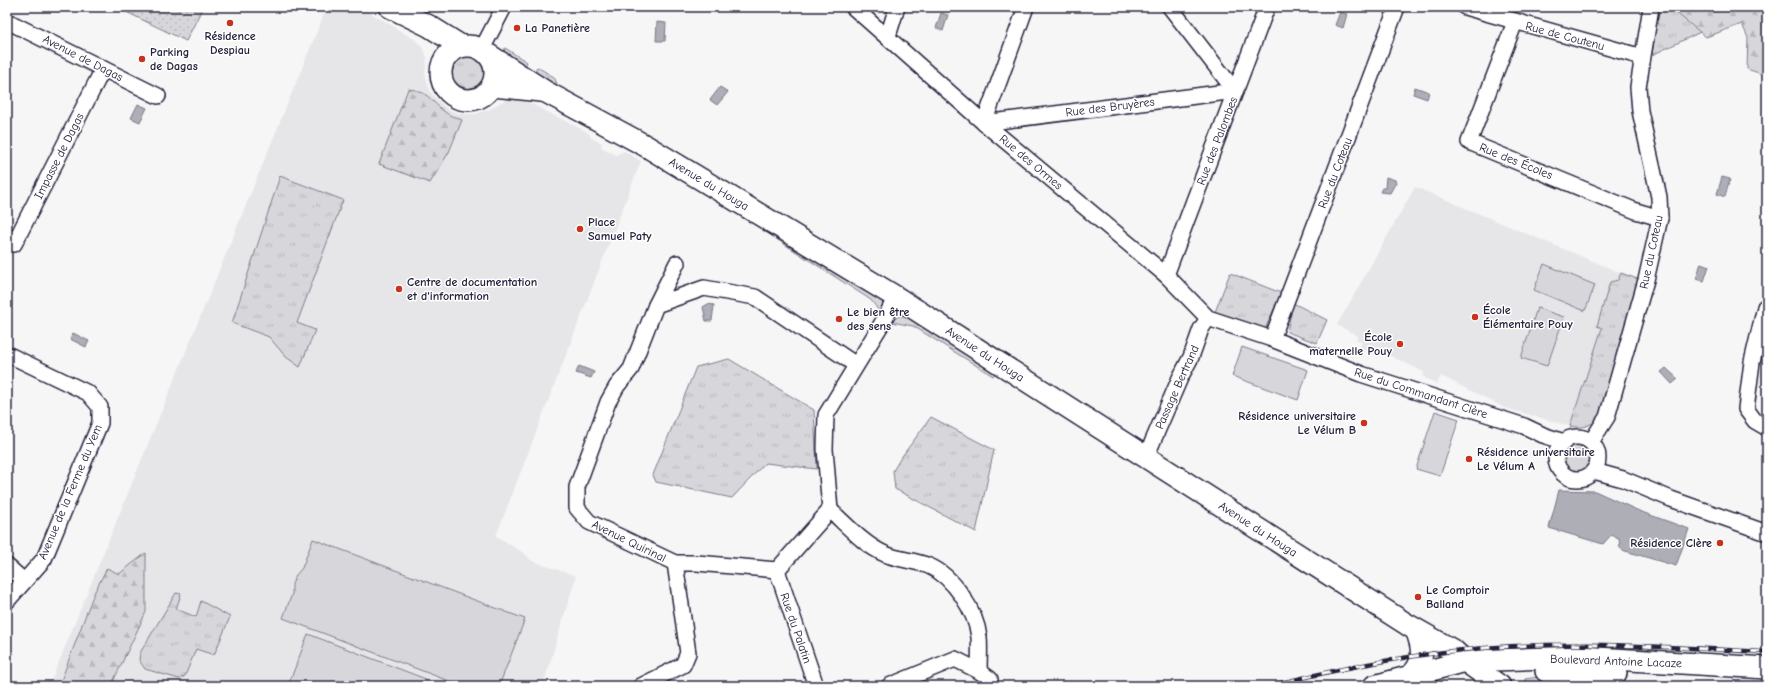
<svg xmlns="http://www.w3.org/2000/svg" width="1774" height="693" font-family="'Comic Neue',sans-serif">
  <defs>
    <pattern id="grass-tufts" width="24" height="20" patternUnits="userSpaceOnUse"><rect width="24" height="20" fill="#d7d7db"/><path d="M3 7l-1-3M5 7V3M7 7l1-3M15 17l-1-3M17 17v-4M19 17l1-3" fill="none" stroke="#b8b8bd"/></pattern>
    <pattern id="forest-firs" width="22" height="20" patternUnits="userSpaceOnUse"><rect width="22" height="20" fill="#d7d7db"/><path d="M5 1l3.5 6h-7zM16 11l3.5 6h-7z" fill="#b8b8bd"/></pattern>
    <pattern id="park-dots" width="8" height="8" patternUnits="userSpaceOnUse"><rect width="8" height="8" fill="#d7d7db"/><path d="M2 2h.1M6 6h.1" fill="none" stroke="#b8b8bd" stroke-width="1.8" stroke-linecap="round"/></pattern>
  </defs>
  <rect width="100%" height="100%" fill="#f6f6f7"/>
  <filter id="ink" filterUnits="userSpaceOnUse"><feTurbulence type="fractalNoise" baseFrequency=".025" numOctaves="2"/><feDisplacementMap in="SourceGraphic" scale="8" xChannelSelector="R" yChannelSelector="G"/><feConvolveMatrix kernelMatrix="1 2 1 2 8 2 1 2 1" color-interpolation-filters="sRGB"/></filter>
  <g filter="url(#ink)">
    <g fill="#e6e6e9">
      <polygon points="327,7 361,7 414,39 422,47 427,57 425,74 430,92 447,109 460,114 475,114 488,110 505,100 512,98 522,99 589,133 591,138 602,143 601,147 616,155 624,151 641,161 496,536 524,553 532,561 576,576 543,686 49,686"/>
      <polygon points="1415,187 1621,273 1597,325 1602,328 1570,426 1505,408 1441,376 1437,384 1423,377 1424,372 1382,352 1379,356 1360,347 1362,342 1356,339 1358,336 1337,325"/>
    </g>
    <g fill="url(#grass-tufts)" stroke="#7c7c8b">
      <polygon points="1659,7 1730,7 1732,17 1652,55"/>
      <polygon points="505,48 527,62 524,68 504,53"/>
      <path d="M465,50H474L484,58L491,68C480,122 423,68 465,50Z"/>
      <polygon points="537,67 554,77 557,84 555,85 533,74"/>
      <polygon points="280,176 343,200 297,323 315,330 300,367 286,357 269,337 232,323"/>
      <polygon points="762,224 882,300 884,310 882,315 871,300 764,231"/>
      <polygon points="1230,273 1281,293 1265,329 1215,312"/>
      <path d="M1621,273L1640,280L1602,414C1590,426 1587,429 1570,426L1602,328L1597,326L1610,282L1618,280Z"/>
      <polygon points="1293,303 1327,320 1317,343 1287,332"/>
      <polygon points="906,315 996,372 993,376 913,326 892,322 897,317"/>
      <polygon points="729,359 814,410 817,469 765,463 732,498 656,482 653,475 696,367"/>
      <polygon points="931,417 994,450 976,532 895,489 893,471 900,459"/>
      <circle cx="1577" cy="459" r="14"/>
      <polygon points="176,593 181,594 176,609 196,617 201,601 230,617 214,655 196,649 185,676 179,679 145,669 139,660 140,653"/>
      <polygon points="1538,677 1546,679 1544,686 1533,686 1525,681 1525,679"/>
      <path d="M1563,678L1598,680C1588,690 1570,686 1557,686Z"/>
    </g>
    <g fill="url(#forest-firs)" stroke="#7c7c8b">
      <polygon points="1673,7 1767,7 1767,76 1747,69 1748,38 1742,24 1706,37 1674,11"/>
      <path d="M408,89C428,90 431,102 445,112C449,116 456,117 462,120L449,152L430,183L379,164Z"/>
      <polygon points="146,553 146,612 111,686 59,686 94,593 107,568 119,574"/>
    </g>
    <polygon fill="url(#park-dots)" stroke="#7c7c8b" points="116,7 203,7 186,41"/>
    <g fill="#d7d7db" stroke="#7c7c8b">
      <polygon points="1544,264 1595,285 1585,311 1534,290"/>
      <polygon points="1537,308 1564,317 1547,366 1521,358"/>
      <polygon points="1242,347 1308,370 1298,400 1232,376"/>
      <polygon points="1435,411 1459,419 1440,476 1416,469"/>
      <polygon points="313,539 525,619 499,686 462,686 283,618 292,594 292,584 296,575 302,568"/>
      <polygon points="308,634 444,686 288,686"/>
    </g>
    <g fill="#aeaeb7" stroke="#767685">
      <polygon points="1340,12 1347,14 1343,28 1335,25"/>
      <polygon points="941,13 948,15 943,31 936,28"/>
      <polygon points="657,22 666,23 665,41 656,41"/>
      <polygon points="720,87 728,92 717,105 710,100"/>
      <polygon points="1415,87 1429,92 1427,99 1413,94"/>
      <polygon points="138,104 147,108 140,122 131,118"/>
      <polygon points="1386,177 1395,180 1396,182 1390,193 1380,192 1382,188 1385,188"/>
      <polygon points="1722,177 1730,179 1725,197 1717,194"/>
      <polygon points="1701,263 1709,266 1704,281 1696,279"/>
      <polygon points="708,304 714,305 712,321 706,321 703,307"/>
      <polygon points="73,333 89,341 86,347 70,339"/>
      <polygon points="579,366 594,372 591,378 576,373"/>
      <polygon points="1666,368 1678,379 1672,384 1661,372"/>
      <polygon points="1559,490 1595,491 1639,511 1689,529 1676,566 1622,550 1620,548 1619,538 1611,535 1603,544 1549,528"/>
    </g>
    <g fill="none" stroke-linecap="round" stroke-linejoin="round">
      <defs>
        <g id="street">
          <polyline points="853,7 984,123 1166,275 1208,318 1272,339 1361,374 1524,426 1543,435 1564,442"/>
          <polyline points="1170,7 1235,91"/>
          <polyline points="1465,7 1642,57"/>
          <polyline points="7,21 158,96"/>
          <polyline points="1515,22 1469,142 1636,211 1660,218"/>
          <polyline points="888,36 897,7"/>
          <polyline points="482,49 504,7"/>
          <polyline points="984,123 1235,91"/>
          <polyline points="984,123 1026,7"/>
          <polyline points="14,244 103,69"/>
          <polyline points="1166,275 1267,7"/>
          <polyline points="656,305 677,263"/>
          <polyline points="1765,307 1752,362 1746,409 1755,421 1767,428"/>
          <polyline points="1272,339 1397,7"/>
          <polyline points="7,354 88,393 100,407 100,423 44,559 7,601"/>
          <polyline points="856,365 755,297 704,288 656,305 631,369 617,386 608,402 577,487 577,508 589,522 675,563 697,563 777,570 830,510 825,449 826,415 884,320 896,297"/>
          <circle cx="1577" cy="458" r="21"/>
          <polyline points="1591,442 1607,417 1646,280 1660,218 1659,197 1640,111 1638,87 1651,7"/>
          <polyline points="1146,457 1180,378 1191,357 1201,329 1208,318"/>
          <polyline points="1594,471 1623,479 1671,499 1767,533"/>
          <path d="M830,510C847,525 864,545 885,554C898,560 915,560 929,566C953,576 976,611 979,637C980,648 979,660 979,671"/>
          <polyline points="7,566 24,581"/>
          <polyline points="777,570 816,686"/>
          <polyline points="641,686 683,665 688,653 675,563"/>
          <polyline points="889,686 955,659 979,671 990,679"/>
        </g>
        <g id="secondary">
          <polyline points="390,7 429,26 461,46"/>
          <circle cx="468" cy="73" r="27"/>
          <polyline points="489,55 546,92 646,146 896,297 1408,625 1454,651 1465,661 1500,686"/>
          <polyline points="493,86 541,91"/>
          <polyline points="1546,671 1616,673"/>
          <path d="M1409,677C1426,664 1423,647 1416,630"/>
          <polyline points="1374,686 1465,661 1579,657 1767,668"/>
        </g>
      </defs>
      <use href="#street" stroke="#22223b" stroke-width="18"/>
      <use href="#secondary" stroke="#22223b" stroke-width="24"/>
      <use href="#street" stroke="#fff" stroke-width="15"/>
      <use href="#secondary" stroke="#fff" stroke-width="21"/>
      <defs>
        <path id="rail" d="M1269,686C1329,671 1391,658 1453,651C1557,639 1663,647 1767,652"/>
      </defs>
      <use href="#rail" stroke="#22223b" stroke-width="4.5"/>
      <use href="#rail" stroke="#fff" stroke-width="3" stroke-dasharray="9" stroke-linecap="butt"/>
    </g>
  </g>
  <g fill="#c8321e" stroke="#fff" stroke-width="1.5">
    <circle cx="230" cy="23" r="4"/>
    <circle cx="517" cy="28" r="4"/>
    <circle cx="142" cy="59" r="4"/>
    <circle cx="580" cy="229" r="4"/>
    <circle cx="399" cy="289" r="4"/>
    <circle cx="1475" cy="317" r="4"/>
    <circle cx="839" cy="319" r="4"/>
    <circle cx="1400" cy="344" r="4"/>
    <circle cx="1364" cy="423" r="4"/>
    <circle cx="1469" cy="459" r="4"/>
    <circle cx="1720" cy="543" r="4"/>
    <circle cx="1418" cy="597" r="4"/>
  </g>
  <g text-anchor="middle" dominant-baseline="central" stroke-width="3" stroke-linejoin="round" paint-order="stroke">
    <g font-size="12" font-weight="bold" fill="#22223b" stroke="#fff" text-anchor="start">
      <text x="525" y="28">La Panetière</text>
      <text x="230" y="36" text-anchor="middle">Résidence<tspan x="230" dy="14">Despiau</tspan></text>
      <text x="150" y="52">Parking<tspan x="150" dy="14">de Dagas</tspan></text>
      <text x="588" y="222">Place<tspan x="588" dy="14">Samuel Paty</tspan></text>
      <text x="407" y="282">Centre de documentation<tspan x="407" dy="14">et d'information</tspan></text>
      <text x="1483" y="310">École<tspan x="1483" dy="14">Élémentaire Pouy</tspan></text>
      <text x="847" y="312">Le bien être<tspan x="847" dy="14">des sens</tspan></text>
      <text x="1392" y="337" text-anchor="end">École<tspan x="1392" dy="14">maternelle Pouy</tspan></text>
      <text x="1356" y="416" text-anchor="end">Résidence universitaire<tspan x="1356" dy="14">Le Vélum B</tspan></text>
      <text x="1477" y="452">Résidence universitaire<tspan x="1477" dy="14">Le Vélum A</tspan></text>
      <text x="1712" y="543" text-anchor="end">Résidence Clère</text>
      <text x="1426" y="590">Le Comptoir<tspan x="1426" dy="14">Balland</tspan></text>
    </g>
    <g font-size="12" fill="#22223b" stroke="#fff">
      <text transform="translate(1565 36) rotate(15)">Rue de Coutenu</text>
      <text transform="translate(83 58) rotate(27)">Avenue de Dagas</text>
      <text transform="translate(1110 107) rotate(-7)">Rue des Bruyères</text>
      <text transform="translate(1217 141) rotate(-69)">Rue des Palombes</text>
      <text transform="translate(59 156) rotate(-63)">Impasse de Dagas</text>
      <text transform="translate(1516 161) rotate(22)">Rue des Écoles</text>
      <text transform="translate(1031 162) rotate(40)">Rue des Ormes</text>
      <text transform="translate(1335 173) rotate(-69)">Rue du Coteau</text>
      <text transform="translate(709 184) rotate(31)">Avenue du Houga</text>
      <text transform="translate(1651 252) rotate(-78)">Rue du Coteau</text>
      <text transform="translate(985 354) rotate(33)">Avenue du Houga</text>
      <text transform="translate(1177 387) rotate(-66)">Passage Bertrand</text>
      <text transform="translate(1421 393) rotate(18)">Rue du Commandant Clère</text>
      <text transform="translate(70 492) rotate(-67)">Avenue de la Ferme du Yem</text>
      <text transform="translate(1258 529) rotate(33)">Avenue du Houga</text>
      <text transform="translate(629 541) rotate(26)">Avenue Quirinal</text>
      <text transform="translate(796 628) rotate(71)">Rue du Palatin</text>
      <text transform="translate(1616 661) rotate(2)">Boulevard Antoine Lacaze</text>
    </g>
  </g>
  <rect width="1774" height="693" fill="none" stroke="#fff" stroke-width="24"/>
  <rect x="12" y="12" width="1750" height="669" fill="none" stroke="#22223b" stroke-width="1.5" filter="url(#ink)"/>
</svg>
